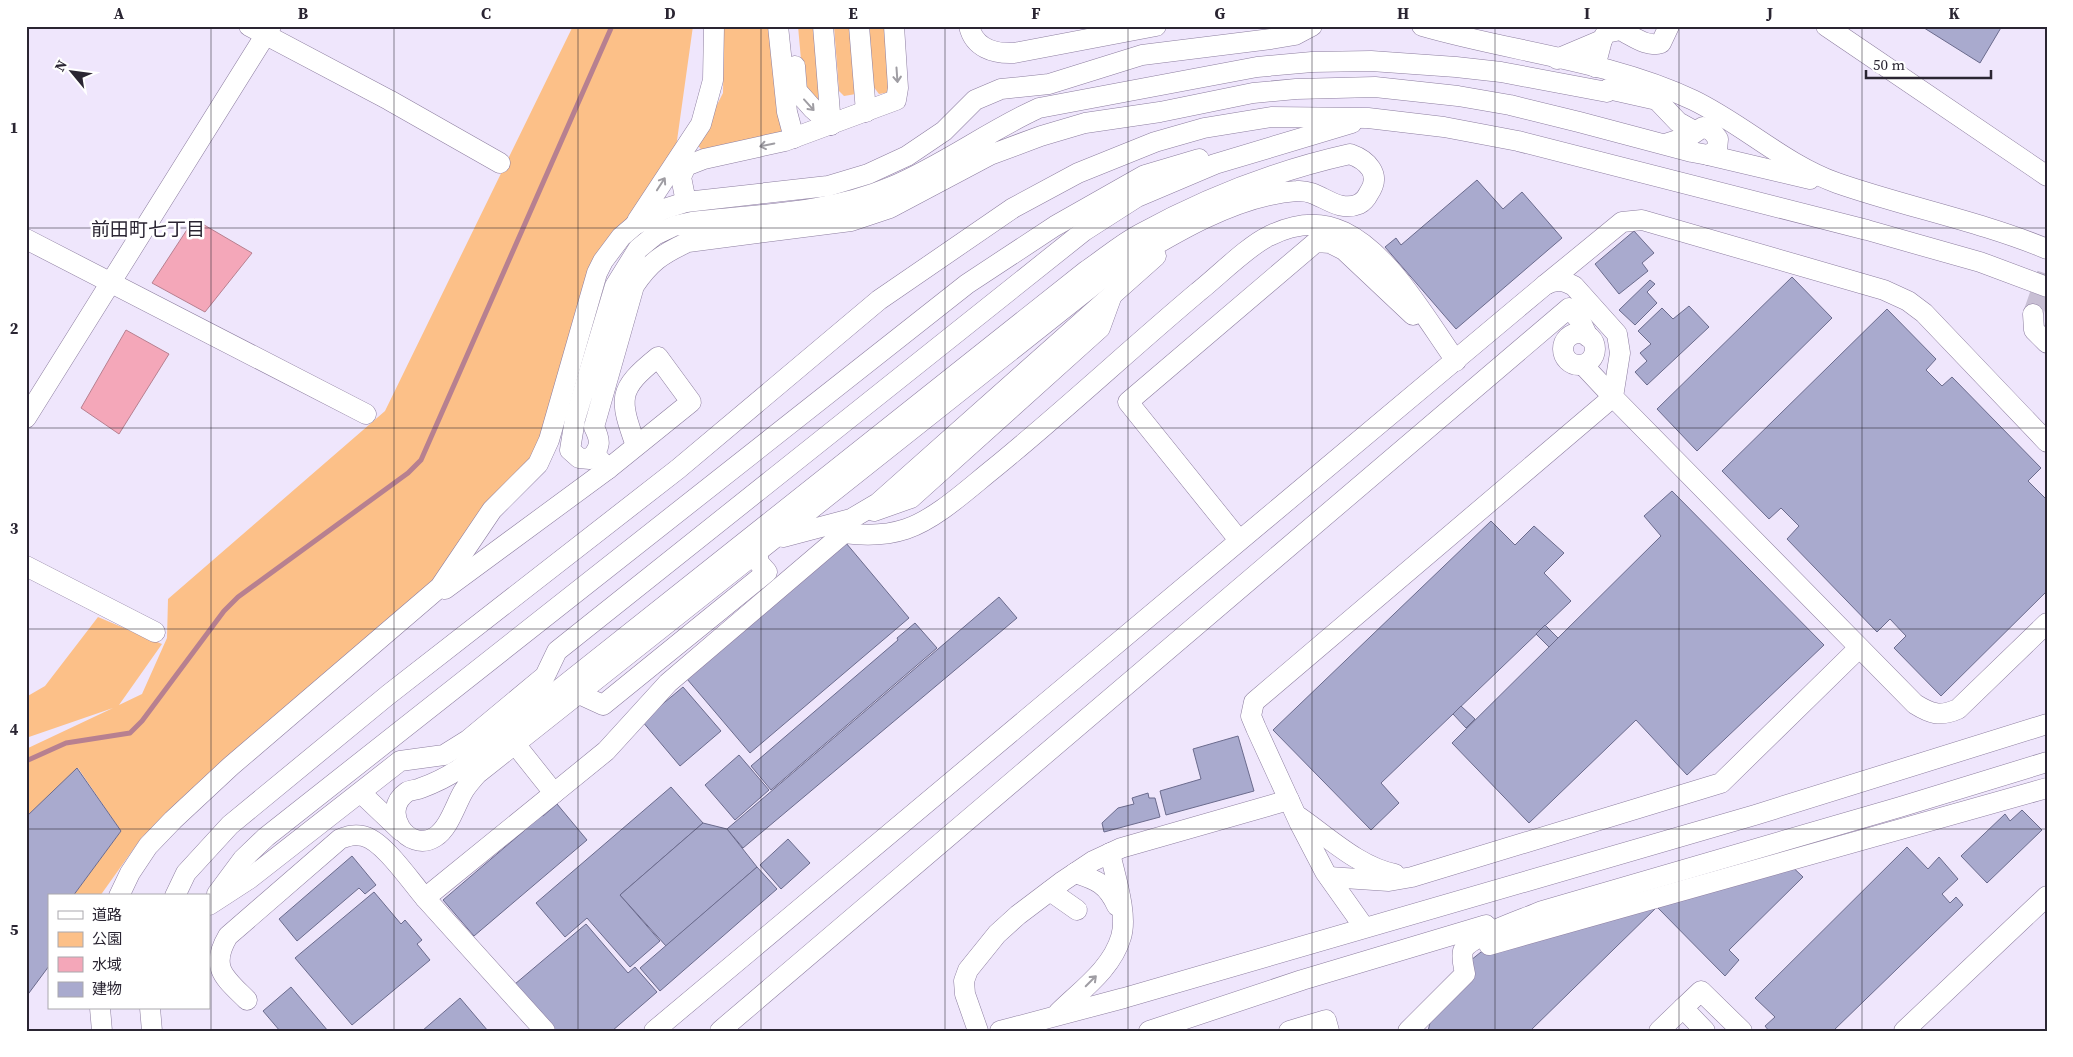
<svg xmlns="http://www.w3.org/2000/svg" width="2073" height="1057" font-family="'Source Serif 4','Noto Sans JP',serif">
  <rect width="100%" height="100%" fill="#efe6fc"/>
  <g fill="#fcc088">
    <polygon points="573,26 693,26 674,162 599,256 540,445 434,588 142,837 100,896 73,896 121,831 78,768 26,817 26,749 113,708 26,738 26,697 45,686 98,617 162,644 119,705 142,694 167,638 168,599 385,411"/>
    <polygon points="724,26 773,26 783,134 703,152 697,144 723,93"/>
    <polygon points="798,26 815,26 819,105 804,93"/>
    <polygon points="834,26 851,26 856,94 844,96 839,91"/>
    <polygon points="869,26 886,26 890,92 879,94 873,86"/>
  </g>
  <g fill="#f4a7b9" stroke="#b78090">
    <polygon points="194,219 252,253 205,312 152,283"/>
    <polygon points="126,330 169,354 119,434 81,408"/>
  </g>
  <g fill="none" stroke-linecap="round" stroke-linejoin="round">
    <polyline stroke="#b78090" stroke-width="5" points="26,761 66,743 130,733 142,721 224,611 238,597 408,473 421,460 612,26"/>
  </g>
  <g fill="#a9aace" stroke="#6b6b8d">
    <polygon points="1921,26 2002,26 1980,63"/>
    <polygon points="1477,180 1503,209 1522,192 1562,238 1456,329 1385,247 1396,238 1401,245"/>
    <polygon points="1634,231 1654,253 1642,263 1648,271 1619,294 1595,264"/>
    <polygon points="1792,277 1832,318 1697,451 1657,409"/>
    <polygon points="1650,280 1655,284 1647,292 1657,303 1635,325 1619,310"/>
    <polygon points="1689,306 1709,327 1647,385 1635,372 1647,361 1640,353 1651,344 1638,331 1662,308 1673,319"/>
    <polygon points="1887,309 1936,359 1926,370 1942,386 1952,377 2041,468 2028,481 2047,500 2047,591 1941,696 1894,648 1906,636 1890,619 1877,632 1787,539 1799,526 1781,508 1769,519 1722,471"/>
    <polygon points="1672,491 1824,645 1687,775 1636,720 1529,823 1452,743 1661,536 1644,516"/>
    <polygon points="1491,521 1515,545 1534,526 1564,553 1544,573 1571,601 1381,783 1399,803 1371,830 1273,730"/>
    <polygon points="846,543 909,618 750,753 687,679"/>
    <polygon points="999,597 1017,618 743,848 727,829"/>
    <polygon points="915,623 937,648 771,790 751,766 898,640 897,638"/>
    <polygon points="1545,625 1558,638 1549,647 1536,634"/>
    <polygon points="683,687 721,731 680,766 642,721"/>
    <polygon points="1461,706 1475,719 1466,728 1453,714"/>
    <polygon points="1238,736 1254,791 1166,815 1160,791 1201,779 1193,749"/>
    <polygon points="739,755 769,790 735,820 705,785"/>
    <polygon points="77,768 121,831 73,896 49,896 49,966 26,997 26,817"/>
    <polygon points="671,787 703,823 620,895 660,941 630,967 587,918 565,937 536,903"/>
    <polygon points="1148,793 1149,798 1155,798 1160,817 1104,832 1102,823 1118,808 1134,804 1132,798"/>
    <polygon points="557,804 587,840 474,936 443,900 525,830 522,827 538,813 543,816"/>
    <polygon points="2022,810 2042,830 1987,883 1961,856 2005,814 2010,821"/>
    <polygon points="703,823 727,829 757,867 666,946 620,895"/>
    <polygon points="788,839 810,863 781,889 760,865"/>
    <polygon points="1907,847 1928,869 1939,857 1958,879 1942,894 1950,903 1956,897 1963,905 1833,1031 1769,1031 1765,1026 1775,1017 1755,998"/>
    <polygon points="352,856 376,885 365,894 359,888 297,941 279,919"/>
    <polygon points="1782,857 1803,877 1729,950 1739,960 1725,976 1657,907 1530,1031 1428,1031 1439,986 1481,952 1531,928"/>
    <polygon points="757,867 777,889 660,991 640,968"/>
    <polygon points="374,892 401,924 405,920 422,940 417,944 430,960 352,1025 295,958"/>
    <polygon points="586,924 628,973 635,967 657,992 612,1031 555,1031 515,984"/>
    <polygon points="291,987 328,1031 280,1031 263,1011"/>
    <polygon points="460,998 488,1031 422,1031"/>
  </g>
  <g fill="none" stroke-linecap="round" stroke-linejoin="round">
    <polyline stroke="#c8bfd4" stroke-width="20" stroke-dasharray="20 10" stroke-linecap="butt" points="2033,314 2047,274"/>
    <defs>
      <g id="minor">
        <polyline points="249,26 389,100 500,163"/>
        <polyline points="778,26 787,112 794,138"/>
        <polyline points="823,26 831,125"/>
        <polyline points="859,26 866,112"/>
        <path d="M969,26C974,48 994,54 1014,53L1156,26"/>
        <path d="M1422,26C1511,52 1608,60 1693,100C1743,124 1784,164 1837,183C1906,207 1979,221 2047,249"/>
        <polyline points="1826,26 2047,176"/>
        <polyline points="1557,59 1602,40"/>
        <polyline points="795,66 797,91 813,109 831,125"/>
        <path d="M1595,67L1602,40L1606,33L1620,30C1633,36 1647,48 1661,43L1669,26"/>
        <path d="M1665,144L1690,136L1703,127L1712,131L1718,139L1717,150L1708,155L1692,152L1579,122L1510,105L1458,96L1375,87L1296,89L1253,93L1160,112L1085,123L1041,136L990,155L890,208L851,221L688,242C662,254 650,262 634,286L594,427C601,441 601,447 590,459L579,458L570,450L575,419L615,286L638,249L655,235L674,226L692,222C758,214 828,214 891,187C942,166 988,131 1039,108L1257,67L1312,62L1371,61L1456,67L1501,72L1607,92L1608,89L1657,100L1678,122L1696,132"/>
        <path d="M1350,154C1367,160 1382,174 1369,193C1367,197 1363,202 1359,204C1335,214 1320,189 1297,191C1233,195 1164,239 1110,272L477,774C472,780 467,785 463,792C455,806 449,828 435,837C408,854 379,811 407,792C410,790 417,790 421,788C435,783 447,777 459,769L1086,271C1104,259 1121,244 1140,234C1204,199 1278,170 1350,154Z"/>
        <polyline points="1708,155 1810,179"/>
        <polyline points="686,202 681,177 686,166 704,159 785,141 896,100 898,88 894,26"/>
        <polyline points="637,221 701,124 713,80 714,26"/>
        <polyline points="26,239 366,414"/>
        <polyline points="1545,285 1622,222 1642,220 1884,290 1908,301 1924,313 2047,442"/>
        <polyline points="2033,314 2034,330 2047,343"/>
        <circle cx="1579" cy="349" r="16"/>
        <polyline points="26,418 271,26"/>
        <path d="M608,469L691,402L658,357C617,390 619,398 636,446"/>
        <polyline points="874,511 911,498 1100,328 1112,295"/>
        <polyline points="783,537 851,519 878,503 1156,256"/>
        <polyline points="1239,540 1128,402 1316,242 1330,243 1344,250 1413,315"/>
        <polyline points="26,566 155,632"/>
        <polyline points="445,589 608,469 599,459"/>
        <polyline points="579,694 603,705 767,572 759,563 757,552"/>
        <polyline points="515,744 554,793"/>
        <polyline points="361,793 401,831"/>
        <path d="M1299,817C1328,837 1359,867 1395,874"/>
        <path d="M1075,873C1097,880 1107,884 1117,906"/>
        <polyline points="1329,877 1389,881 1412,877 1721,783 1859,648"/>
        <polyline points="1050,891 1077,910"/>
        <polyline points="217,894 243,859 266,837 967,284 1055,226 1145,175 1199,159"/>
        <polyline points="119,896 130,873 148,846 173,820 231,766 440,587 492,510 538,464 549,440 597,273 603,261 621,237 635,225 664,209 686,202 828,186 868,174 907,156 944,131 975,100 1001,89 1049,84 1142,55 1271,39 1295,35 1312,26"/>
        <polyline points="175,896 186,873 230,825 388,695 678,469 879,300 1013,208 1078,173 1155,142 1204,128 1271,117 1368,118 1444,127 1518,141 1867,230 1980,262 2047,287"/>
        <polyline points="209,905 249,879 400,761 444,755 468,740 545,676 557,651 1084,231 1137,197 1215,164 1352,123"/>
        <polyline points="1364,927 1325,872 1300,824 1256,728 1251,716 1254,702 1613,397 1583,365"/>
        <polyline points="1489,945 2047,788"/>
        <path d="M247,1000C225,978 209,968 228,936L340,839C348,836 354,834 363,836C383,840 411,882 425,898"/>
        <polyline points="100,1008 102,1031"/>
        <polyline points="150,1008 152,1031"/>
        <polyline points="1683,1008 1701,991 1742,1031"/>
        <path d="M1058,1013C1080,991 1112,969 1121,937C1128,915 1115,876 1110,853"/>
        <path d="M545,1031L425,898L606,751L668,683L844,533C866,536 885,536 906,529C936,519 968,489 993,469C1063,412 1129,350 1198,292C1217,277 1249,245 1269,236C1293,224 1319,220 1344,232C1390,254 1426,319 1456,361"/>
        <path d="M654,1031L1545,285C1556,279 1563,280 1574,286L1617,334L1620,353L1613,397L1915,704C1931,714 1940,717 1958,709L2047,623"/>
        <polyline points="720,1031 1569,308 1581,322 1588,337"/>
        <polyline points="978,1031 965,994 964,981 968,970 997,934 1018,915 1063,881 1093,861 1121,848 1289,800"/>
        <polyline points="1000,1031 1124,998 1755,815 2047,724"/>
        <polyline points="1149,1031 1302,980 1486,925"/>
        <polyline points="1289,1031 1326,1020 1329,1031"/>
        <path d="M1408,1031L1465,974C1464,968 1461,958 1463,951C1468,937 1527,918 1542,911L1900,807L2047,762"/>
        <polyline points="1659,1031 1683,1008 1705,1031"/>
        <polyline points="1904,1031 2047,896"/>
      </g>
    </defs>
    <use href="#minor" stroke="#8c7d9f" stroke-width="21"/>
    <use href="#minor" stroke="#fff" stroke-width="20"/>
  </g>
  <defs><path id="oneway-shaft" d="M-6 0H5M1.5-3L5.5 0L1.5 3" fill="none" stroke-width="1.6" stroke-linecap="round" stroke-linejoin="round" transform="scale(1.25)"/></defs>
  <g stroke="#9f9da3">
    <use href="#oneway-shaft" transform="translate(897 75) rotate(86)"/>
    <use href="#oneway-shaft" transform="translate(809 105) rotate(48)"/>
    <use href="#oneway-shaft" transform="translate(767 145) rotate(168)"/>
    <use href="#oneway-shaft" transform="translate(661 184) rotate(-57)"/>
    <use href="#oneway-shaft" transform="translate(1091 981) rotate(-45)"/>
  </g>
  <path fill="none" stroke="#2a2532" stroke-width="1" stroke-opacity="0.55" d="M211,26V1031M394,26V1031M578,26V1031M761,26V1031M945,26V1031M1128,26V1031M1312,26V1031M1495,26V1031M1679,26V1031M1862,26V1031M26,228H2047M26,428H2047M26,629H2047M26,829H2047"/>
  <g text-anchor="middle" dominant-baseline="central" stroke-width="5" stroke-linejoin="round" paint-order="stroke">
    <g font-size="19" fill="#2a2532" stroke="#fff">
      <text x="148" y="229">前田町七丁目</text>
    </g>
  </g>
  <rect width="2073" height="1057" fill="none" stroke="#ffffff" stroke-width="55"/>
  <rect x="48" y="894" width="162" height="115" fill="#ffffff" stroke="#aaa8ad"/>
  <rect x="58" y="911" width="25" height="8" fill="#ffffff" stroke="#aaa8ad"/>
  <text x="92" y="920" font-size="15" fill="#2a2532">道路</text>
  <rect x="58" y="932" width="25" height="15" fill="#fcc088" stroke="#aaa8ad"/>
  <text x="92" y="944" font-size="15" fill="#2a2532">公園</text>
  <rect x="58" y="957" width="25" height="15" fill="#f4a7b9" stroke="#aaa8ad"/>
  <text x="92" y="970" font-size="15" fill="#2a2532">水域</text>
  <rect x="58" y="982" width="25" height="15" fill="#a9aace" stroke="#aaa8ad"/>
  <text x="92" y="994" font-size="15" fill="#2a2532">建物</text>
  <g transform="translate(72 72) rotate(299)" stroke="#ffffff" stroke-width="4" paint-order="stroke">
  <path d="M0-4L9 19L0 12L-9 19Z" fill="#2a2532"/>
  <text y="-8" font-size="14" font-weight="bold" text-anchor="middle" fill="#2a2532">N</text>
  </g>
  <path d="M1866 70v8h125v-8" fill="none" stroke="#2a2532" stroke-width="2.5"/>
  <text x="1873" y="70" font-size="15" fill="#2a2532" stroke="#ffffff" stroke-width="4" paint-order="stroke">50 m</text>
  <rect x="28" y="28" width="2018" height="1002" fill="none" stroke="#2a2532" stroke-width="2"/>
  <g font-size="16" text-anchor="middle" font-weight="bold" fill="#2a2532">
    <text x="119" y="19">A</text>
    <text x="303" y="19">B</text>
    <text x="486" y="19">C</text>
    <text x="670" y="19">D</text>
    <text x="853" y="19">E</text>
    <text x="1036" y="19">F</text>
    <text x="1220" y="19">G</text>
    <text x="1403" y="19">H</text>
    <text x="1587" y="19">I</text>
    <text x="1770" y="19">J</text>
    <text x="1954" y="19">K</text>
    <text x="14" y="133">1</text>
    <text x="14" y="334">2</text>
    <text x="14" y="534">3</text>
    <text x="14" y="735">4</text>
    <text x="14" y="935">5</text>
  </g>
</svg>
